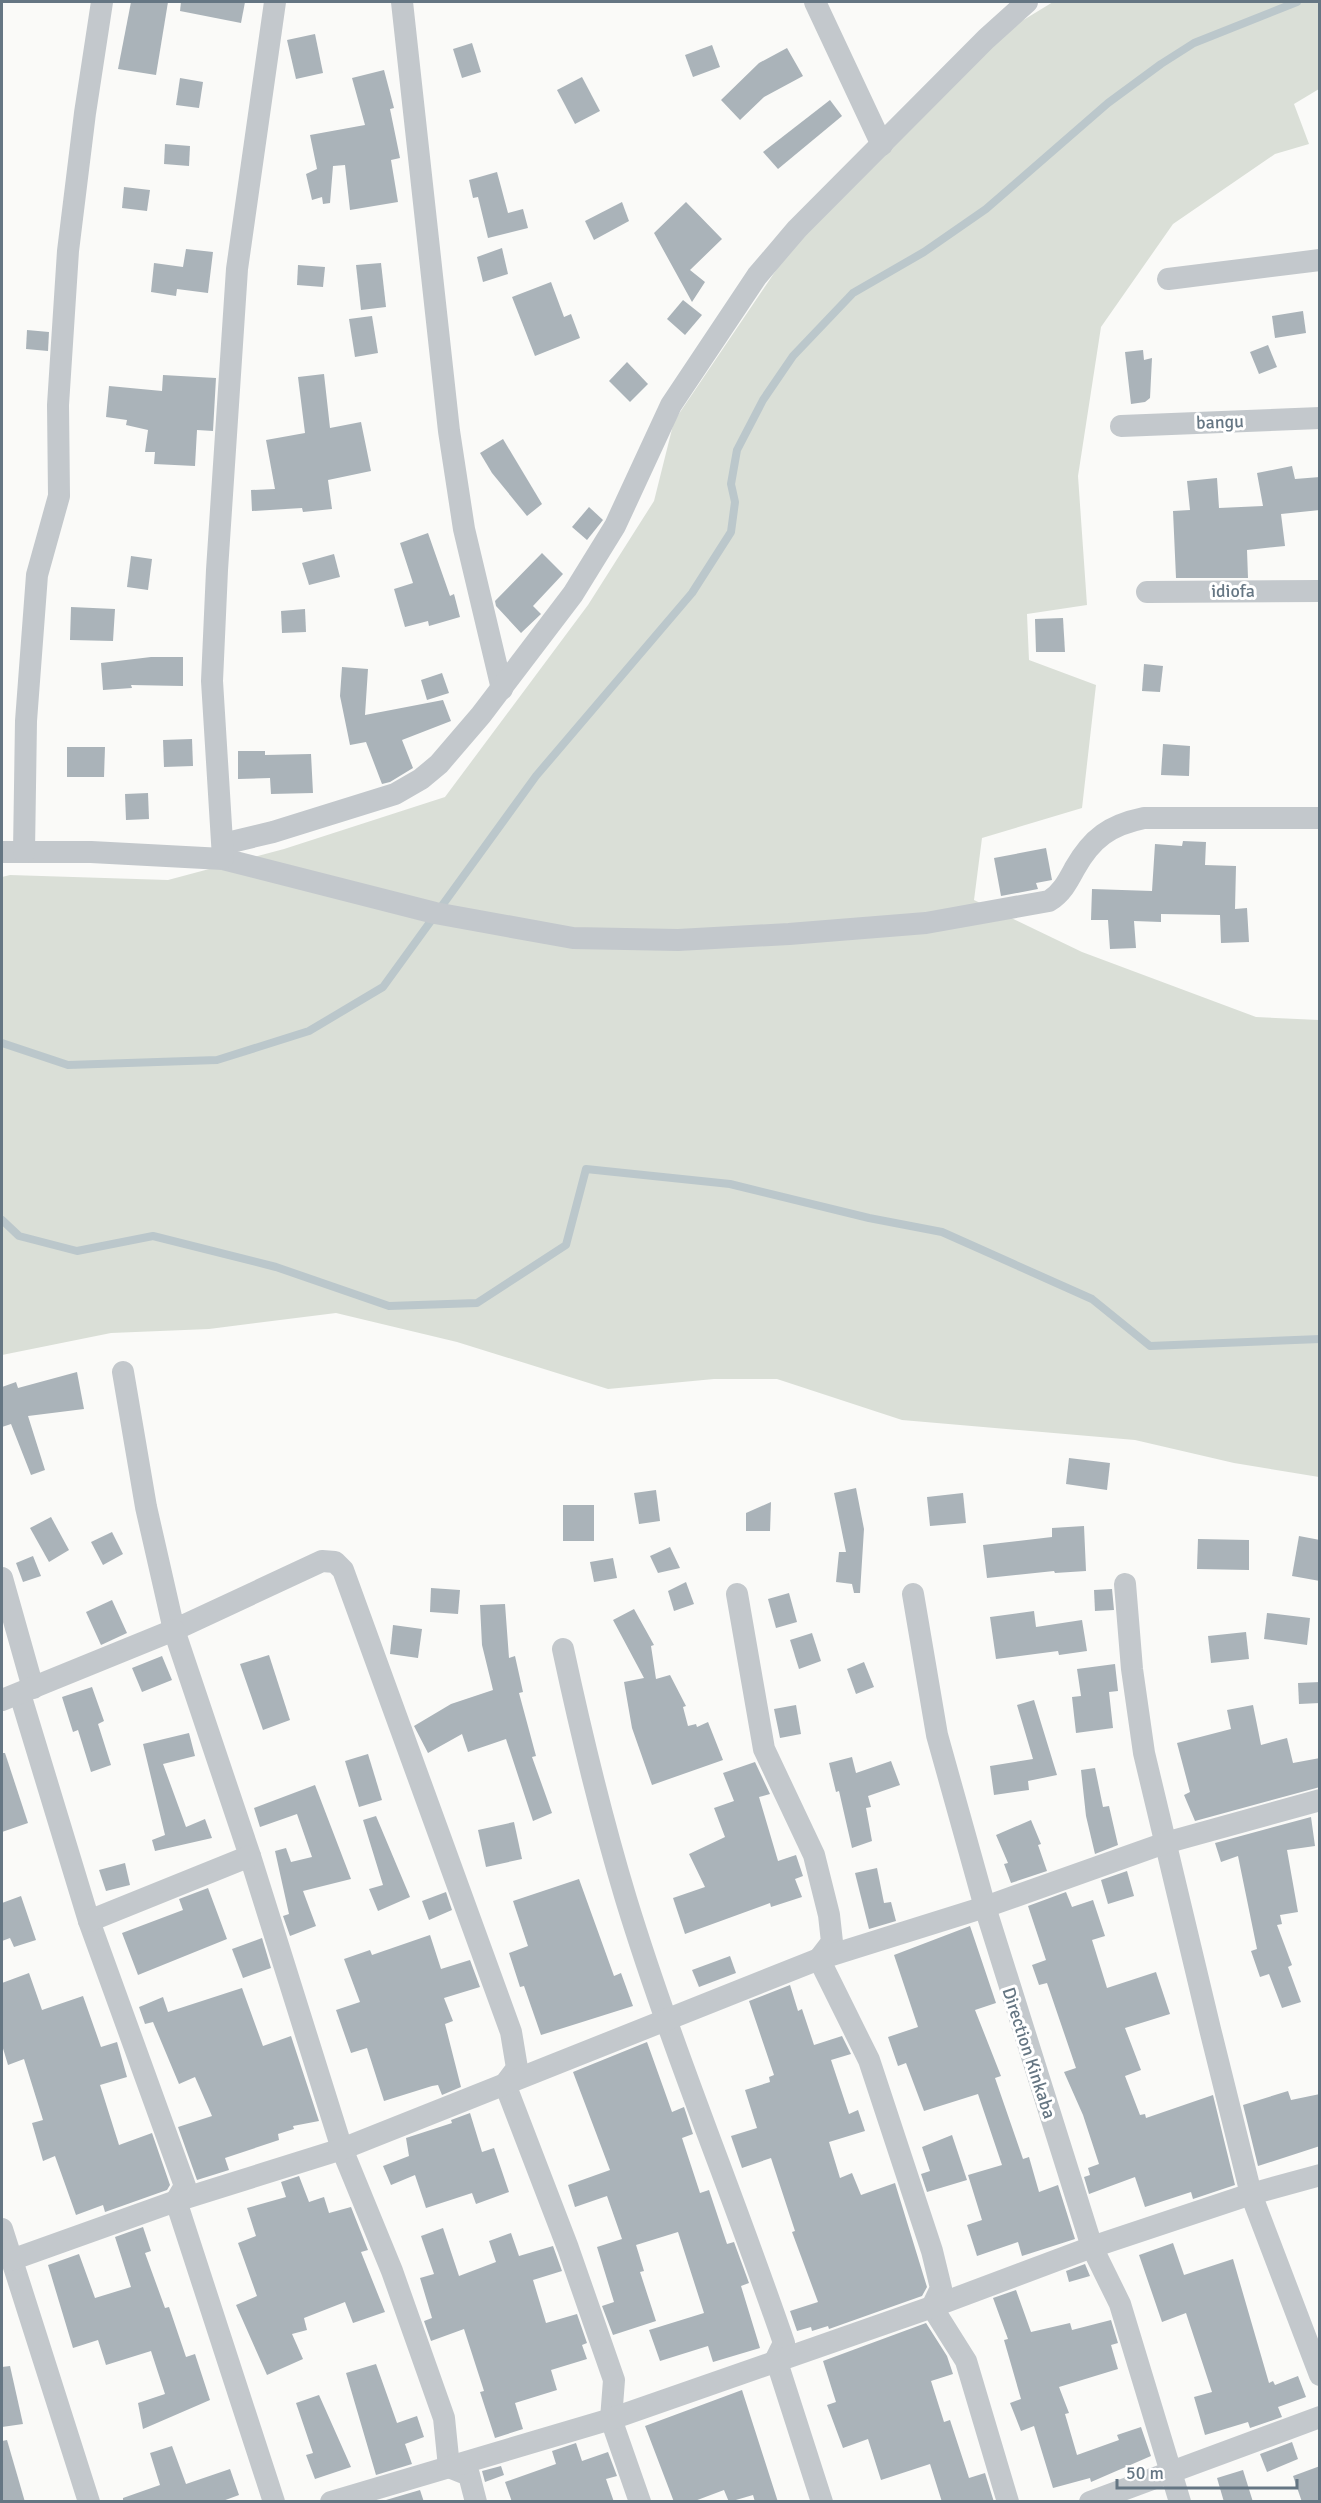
<svg xmlns="http://www.w3.org/2000/svg" width="1321" height="2503" font-family="Signika,sans-serif">
  <rect width="100%" height="100%" fill="#fafaf8"/>
  <polygon fill="#dadfd7" points="1053,2 1319,2 1319,89 1294,104 1309,144 1275,154 1173,224 1101,327 1078,476 1087,605 1027,614 1029,660 1096,685 1082,808 982,838 974,900 1082,952 1256,1017 1319,1020 1319,1477 1234,1463 1135,1440 902,1420 777,1379 714,1379 608,1389 457,1342 336,1313 209,1329 111,1333 2,1355 2,877 10,875 168,880 284,849 445,797 588,605 654,501 674,421 802,232 997,36"/>
  <g fill="none" stroke-linecap="round" stroke-linejoin="round">
    <g stroke="#bbc7cb" stroke-width="8">
      <polyline points="2,1043 68,1065 217,1060 309,1031 383,987 536,776 692,593 731,532 735,502 731,484 737,450 763,400 793,356 853,293 924,252 986,209 1108,103 1161,64 1194,43 1297,2"/>
      <polyline points="2,1220 19,1236 77,1251 153,1236 276,1267 389,1306 477,1303 566,1245 586,1169 730,1184 869,1218 942,1232 1092,1299 1150,1346 1320,1339"/>
    </g>
  </g>
  <g fill="#aab3b9">
    <polygon points="131,2 168,2 156,75 118,69"/>
    <polygon points="181,2 245,2 241,23 180,11"/>
    <polygon points="315,34 323,73 296,79 287,40"/>
    <polygon points="472,43 481,72 462,78 453,49"/>
    <polygon points="712,45 720,67 693,77 685,55"/>
    <polygon points="787,48 803,76 764,97 740,120 721,100 759,63"/>
    <polygon points="384,70 394,108 390,109 400,158 391,160 398,202 350,210 345,165 333,166 330,203 323,204 322,197 312,200 306,174 317,169 310,135 365,125 352,78"/>
    <polygon points="582,77 600,111 575,124 557,90"/>
    <polygon points="180,78 203,82 199,108 176,105"/>
    <polygon points="830,100 842,116 778,169 763,152"/>
    <polygon points="165,144 190,146 189,166 164,164"/>
    <polygon points="497,172 508,213 523,209 528,228 488,238 478,197 473,198 469,180"/>
    <polygon points="124,187 150,190 147,211 122,208"/>
    <polygon points="622,202 629,221 594,240 585,221"/>
    <polygon points="686,202 722,239 690,270 705,282 692,302 654,233"/>
    <polygon points="502,248 508,274 483,282 477,257"/>
    <polygon points="186,249 213,252 208,293 177,289 176,296 151,292 154,263 183,267"/>
    <polygon points="381,263 386,307 361,310 356,265"/>
    <polygon points="298,265 325,267 323,287 297,285"/>
    <polygon points="551,282 564,317 571,314 580,338 535,356 512,297"/>
    <polygon points="683,300 702,315 685,335 667,319"/>
    <polygon points="1303,311 1306,333 1275,338 1272,316"/>
    <polygon points="372,316 378,353 355,357 349,319"/>
    <polygon points="27,330 49,332 48,351 26,349"/>
    <polygon points="1268,345 1277,367 1259,374 1250,352"/>
    <polygon points="1143,350 1144,360 1152,358 1150,398 1145,402 1131,404 1125,352"/>
    <polygon points="627,362 648,384 630,402 609,381"/>
    <polygon points="324,374 330,428 361,422 371,471 328,480 332,509 303,512 302,508 252,511 251,490 275,489 266,440 305,433 298,377"/>
    <polygon points="163,375 216,378 213,431 197,430 195,466 154,464 155,452 145,452 148,430 126,425 127,420 106,417 109,386 162,391"/>
    <polygon points="503,439 542,504 527,516 492,473 480,453"/>
    <polygon points="1292,466 1295,479 1320,477 1320,510 1281,514 1285,546 1247,550 1248,578 1176,578 1173,511 1190,510 1187,481 1217,478 1219,508 1263,506 1257,473"/>
    <polygon points="589,507 603,520 587,540 572,527"/>
    <polygon points="428,533 450,596 454,594 460,617 429,626 428,621 405,627 394,589 413,583 400,543"/>
    <polygon points="542,553 563,574 533,606 541,614 521,633 496,606 495,601"/>
    <polygon points="334,554 340,577 309,585 302,563"/>
    <polygon points="131,556 152,559 148,590 127,587"/>
    <polygon points="71,607 115,609 113,641 70,640"/>
    <polygon points="305,609 306,632 282,633 281,611"/>
    <polygon points="1063,618 1065,652 1036,652 1035,619"/>
    <polygon points="151,657 183,657 183,686 131,685 132,688 103,690 101,663"/>
    <polygon points="1144,664 1163,666 1160,692 1142,691"/>
    <polygon points="342,667 368,669 365,715 443,700 451,721 402,740 413,768 390,782 382,784 366,742 350,745 340,696"/>
    <polygon points="442,673 449,693 427,700 421,680"/>
    <polygon points="192,739 193,766 164,767 163,740"/>
    <polygon points="1163,744 1190,746 1189,776 1161,775"/>
    <polygon points="67,747 105,747 104,777 67,777"/>
    <polygon points="238,751 265,751 265,755 311,754 313,793 271,794 270,778 238,779"/>
    <polygon points="148,793 149,819 126,820 125,794"/>
    <polygon points="1183,841 1206,842 1205,865 1236,866 1235,909 1247,908 1249,942 1221,943 1220,915 1161,914 1161,922 1134,921 1136,948 1110,949 1108,920 1091,920 1092,889 1152,891 1155,844 1182,846"/>
    <polygon points="1046,848 1052,880 1036,883 1038,889 1001,896 994,858"/>
    <polygon points="77,1372 84,1409 28,1416 45,1470 31,1475 11,1424 2,1427 2,1387 16,1382 18,1388"/>
    <polygon points="1069,1458 1110,1463 1107,1490 1066,1484"/>
    <polygon points="856,1488 864,1529 860,1593 854,1593 852,1584 836,1582 839,1552 846,1552 834,1493"/>
    <polygon points="656,1490 660,1521 639,1524 634,1493"/>
    <polygon points="963,1493 966,1523 930,1526 927,1497"/>
    <polygon points="771,1502 770,1531 746,1531 746,1513"/>
    <rect x="563" y="1505" width="31" height="36"/>
    <polygon points="51,1517 69,1550 49,1562 30,1528"/>
    <polygon points="1084,1526 1086,1571 1055,1573 1054,1571 987,1578 983,1545 1052,1537 1052,1528"/>
    <polygon points="112,1532 123,1554 103,1565 91,1542"/>
    <polygon points="1299,1536 1320,1540 1320,1581 1292,1576"/>
    <polygon points="1198,1539 1249,1540 1249,1570 1197,1569"/>
    <polygon points="670,1547 680,1568 658,1573 650,1556"/>
    <polygon points="33,1556 41,1576 23,1582 16,1563"/>
    <polygon points="613,1558 617,1578 594,1582 590,1562"/>
    <polygon points="686,1582 694,1604 674,1611 668,1591"/>
    <polygon points="431,1588 460,1590 458,1614 430,1612"/>
    <polygon points="1112,1589 1114,1610 1095,1611 1094,1590"/>
    <polygon points="789,1593 797,1622 776,1628 768,1599"/>
    <polygon points="112,1600 127,1633 101,1645 86,1612"/>
    <polygon points="505,1604 509,1658 515,1656 523,1692 519,1693 536,1756 532,1757 552,1813 533,1821 506,1739 468,1752 462,1734 428,1753 414,1726 451,1704 493,1690 482,1645 480,1605"/>
    <polygon points="634,1609 654,1645 651,1646 656,1679 670,1675 686,1706 683,1707 688,1726 696,1724 697,1727 708,1722 723,1760 652,1785 632,1728 624,1682 644,1678 613,1620"/>
    <polygon points="1034,1611 1036,1627 1082,1620 1087,1651 1059,1655 1058,1651 996,1659 990,1617"/>
    <polygon points="1267,1613 1310,1618 1307,1645 1264,1639"/>
    <polygon points="393,1625 422,1629 418,1658 390,1654"/>
    <polygon points="1246,1632 1249,1659 1211,1663 1208,1636"/>
    <polygon points="812,1633 821,1661 799,1669 790,1640"/>
    <polygon points="269,1655 290,1720 263,1730 240,1664"/>
    <polygon points="162,1656 172,1680 142,1692 132,1668"/>
    <polygon points="864,1662 874,1687 856,1694 847,1669"/>
    <polygon points="1115,1664 1118,1691 1109,1692 1113,1728 1076,1733 1072,1697 1081,1696 1077,1669"/>
    <polygon points="1320,1682 1320,1703 1299,1704 1298,1683"/>
    <polygon points="92,1687 104,1721 98,1724 111,1765 91,1772 78,1730 73,1732 62,1697"/>
    <polygon points="1034,1700 1057,1775 1028,1781 1029,1790 994,1795 990,1766 1033,1759 1017,1705"/>
    <polygon points="796,1705 801,1734 780,1738 774,1709"/>
    <polygon points="1253,1705 1261,1745 1287,1738 1293,1763 1320,1758 1320,1787 1195,1821 1184,1795 1190,1792 1177,1743 1231,1729 1227,1710"/>
    <polygon points="189,1733 195,1756 163,1764 186,1827 205,1819 212,1838 155,1851 152,1840 165,1835 143,1744"/>
    <polygon points="2,1753 5,1753 28,1823 2,1832"/>
    <polygon points="368,1754 382,1800 359,1807 345,1761"/>
    <polygon points="852,1757 856,1773 891,1761 900,1785 868,1796 871,1807 866,1808 872,1841 852,1848 839,1791 836,1792 829,1763"/>
    <polygon points="755,1762 770,1794 759,1797 778,1861 796,1855 803,1876 795,1879 802,1897 771,1907 770,1903 685,1934 673,1898 705,1887 689,1854 725,1837 714,1808 734,1801 723,1773"/>
    <polygon points="1095,1768 1103,1807 1109,1806 1118,1845 1095,1854 1086,1816 1081,1770"/>
    <polygon points="315,1785 351,1879 303,1891 316,1926 290,1936 283,1916 289,1914 275,1851 286,1848 291,1862 312,1857 297,1814 260,1827 254,1808"/>
    <polygon points="376,1816 410,1897 378,1911 369,1889 383,1885 363,1820"/>
    <polygon points="1311,1817 1315,1846 1287,1850 1298,1912 1280,1915 1282,1924 1277,1925 1292,1965 1288,1967 1301,2002 1282,2008 1269,1974 1260,1977 1251,1951 1257,1949 1238,1856 1221,1862 1215,1843"/>
    <polygon points="1031,1820 1041,1844 1038,1845 1047,1871 1011,1883 1004,1864 1008,1863 996,1835"/>
    <polygon points="514,1822 522,1859 486,1867 478,1830"/>
    <polygon points="125,1863 130,1885 106,1891 99,1870"/>
    <polygon points="877,1868 884,1903 891,1902 896,1921 869,1929 855,1873"/>
    <polygon points="1127,1871 1134,1896 1108,1904 1101,1880"/>
    <polygon points="579,1879 614,1976 621,1973 633,2006 541,2035 524,1986 520,1987 509,1953 528,1946 513,1901"/>
    <polygon points="208,1888 227,1939 138,1975 122,1933 183,1910 179,1899"/>
    <polygon points="446,1892 452,1910 429,1920 422,1901"/>
    <polygon points="1066,1892 1072,1907 1093,1900 1105,1936 1092,1940 1107,1988 1156,1972 1170,2014 1125,2028 1141,2070 1125,2076 1140,2115 1145,2114 1146,2118 1213,2095 1235,2185 1193,2199 1191,2192 1145,2207 1135,2177 1089,2194 1084,2177 1090,2175 1088,2168 1099,2164 1083,2115 1064,2072 1076,2068 1047,1983 1039,1985 1032,1965 1046,1960 1028,1906"/>
    <polygon points="21,1896 36,1940 14,1947 10,1938 2,1941 2,1903"/>
    <polygon points="970,1926 996,2003 975,2010 1001,2076 995,2078 1023,2159 1029,2157 1039,2192 1058,2185 1075,2239 1022,2256 1018,2242 977,2256 967,2225 982,2220 968,2175 1002,2165 978,2094 924,2111 906,2063 898,2066 888,2037 918,2027 894,1955"/>
    <polygon points="430,1935 441,1969 470,1960 480,1987 444,1998 453,2021 445,2024 461,2087 442,2095 438,2085 432,2086 384,2101 367,2048 351,2053 336,2010 360,2002 344,1959 370,1950 372,1955"/>
    <polygon points="262,1938 271,1968 243,1978 232,1949"/>
    <polygon points="730,1956 736,1973 699,1987 692,1970"/>
    <polygon points="29,1973 42,2010 83,1996 101,2047 117,2042 127,2077 100,2085 119,2145 152,2133 170,2185 167,2190 105,2212 103,2205 76,2215 55,2156 43,2161 32,2123 43,2120 24,2059 8,2065 2,2045 2,1983"/>
    <polygon points="790,1985 798,2011 802,2009 814,2045 842,2036 851,2054 831,2060 849,2114 858,2110 865,2131 829,2142 840,2178 852,2173 861,2195 895,2183 927,2287 922,2296 829,2329 828,2326 812,2331 811,2327 797,2331 790,2311 818,2302 792,2232 795,2231 771,2158 742,2168 731,2136 757,2128 745,2090 770,2082 769,2077 774,2075 749,2001"/>
    <polygon points="242,1988 263,2046 291,2036 319,2121 293,2126 294,2129 278,2134 279,2140 225,2158 229,2170 197,2180 178,2127 212,2116 195,2077 179,2084 153,2022 145,2024 139,2007 163,1997 168,2012"/>
    <polygon points="647,2042 672,2112 684,2107 693,2134 682,2138 700,2193 709,2190 727,2244 734,2242 749,2283 741,2286 760,2348 713,2362 708,2346 660,2361 649,2330 704,2313 678,2232 636,2245 644,2271 640,2272 656,2321 613,2335 602,2306 614,2302 597,2247 622,2239 607,2196 575,2207 568,2185 610,2170 573,2072"/>
    <polygon points="1288,2091 1291,2100 1320,2094 1320,2146 1258,2166 1243,2105"/>
    <polygon points="470,2113 482,2152 494,2148 509,2192 476,2204 472,2193 426,2208 415,2175 391,2185 383,2166 409,2156 406,2138 452,2123 451,2120"/>
    <polygon points="952,2135 967,2180 927,2192 921,2174 930,2171 922,2147"/>
    <polygon points="299,2176 309,2202 324,2197 329,2213 351,2207 368,2250 361,2252 385,2312 353,2323 345,2302 304,2318 307,2330 292,2334 303,2359 267,2375 236,2305 257,2296 238,2243 256,2236 247,2208 286,2197 281,2182"/>
    <polygon points="143,2227 151,2251 145,2253 165,2308 169,2307 186,2357 195,2354 210,2400 143,2429 138,2403 165,2394 151,2351 106,2365 98,2340 73,2348 48,2265 79,2254 95,2298 131,2287 115,2237"/>
    <polygon points="443,2228 459,2276 496,2262 489,2241 511,2233 519,2256 553,2246 562,2271 533,2280 546,2323 577,2314 587,2343 582,2345 587,2359 551,2370 557,2390 515,2403 523,2429 495,2438 480,2392 484,2391 464,2329 431,2341 424,2321 432,2318 420,2278 434,2274 421,2236"/>
    <polygon points="1173,2243 1184,2275 1233,2259 1269,2383 1273,2381 1275,2385 1298,2376 1306,2397 1278,2407 1282,2417 1250,2428 1248,2422 1205,2435 1194,2397 1212,2392 1186,2313 1162,2322 1139,2255"/>
    <polygon points="1085,2264 1090,2276 1069,2282 1066,2271"/>
    <polygon points="1016,2290 1031,2332 1070,2323 1072,2330 1111,2320 1118,2343 1111,2345 1118,2369 1059,2387 1069,2413 1065,2414 1077,2455 1119,2440 1117,2435 1141,2427 1151,2456 1091,2482 1090,2478 1053,2488 1034,2426 1021,2431 1010,2403 1021,2399 1004,2340 1008,2339 993,2298"/>
    <polygon points="926,2323 947,2356 953,2374 931,2381 944,2422 950,2420 969,2478 985,2473 994,2502 942,2502 930,2464 881,2480 868,2439 843,2448 827,2405 836,2402 823,2361"/>
    <polygon points="376,2364 397,2423 417,2416 424,2437 405,2444 412,2464 376,2475 346,2373"/>
    <polygon points="10,2366 23,2424 2,2427 2,2367"/>
    <polygon points="742,2390 778,2502 755,2502 753,2495 729,2502 724,2490 692,2502 674,2502 645,2426"/>
    <polygon points="319,2395 351,2467 315,2479 306,2455 313,2453 296,2403"/>
    <polygon points="7,2440 25,2502 2,2502 2,2441"/>
    <polygon points="1292,2442 1298,2459 1267,2472 1260,2454"/>
    <polygon points="576,2443 582,2461 608,2452 617,2476 606,2479 614,2502 512,2502 505,2482 556,2464 552,2451"/>
    <polygon points="172,2446 186,2484 230,2469 239,2495 220,2502 123,2502 123,2498 160,2485 150,2453"/>
    <polygon points="501,2466 504,2475 485,2482 482,2471"/>
    <polygon points="1320,2466 1320,2502 1302,2502 1293,2476"/>
    <polygon points="1243,2470 1253,2502 1224,2502 1217,2478"/>
    <polygon points="420,2490 424,2502 386,2500"/>
  </g>
  <g fill="none" stroke-linecap="round" stroke-linejoin="round">
    <g stroke="#c3c8cc" stroke-width="22">
      <polyline points="402,2 449,431 464,529 502,689"/>
      <polyline points="815,2 882,145"/>
      <polyline points="1168,279 1320,260"/>
      <polyline points="1121,426 1320,418"/>
      <polyline points="1147,592 1320,591"/>
      <polyline points="223,844 273,832 395,794 421,779 439,764 481,715 573,594 615,526 671,405 757,276 797,229 986,39 1027,2"/>
      <path d="M2,852H91L223,859L435,913L573,938L678,940L789,934L926,923L1049,901C1062,893 1068,881 1075,868C1092,838 1110,825 1144,818H1320"/>
      <polyline points="24,852 26,721 37,575 59,496 58,405 68,251 85,113 102,2"/>
      <polyline points="223,858 212,681 217,570 237,269 275,2"/>
      <polyline points="123,1372 146,1507 174,1630 322,1561 335,1562 343,1570 511,2032 517,2068 505,2084 568,2248 614,2380 611,2419 640,2502"/>
      <polyline points="2,1578 33,1688"/>
      <polyline points="1125,1584 1132,1669 1144,1753 1210,2029 1251,2194 1320,2375"/>
      <polyline points="737,1594 764,1749 814,1855 829,1915 832,1942 819,1959 869,2060 932,2251 941,2288 932,2307 966,2361 1008,2502"/>
      <polyline points="913,1594 937,1735 985,1907 1092,2247 1120,2304 1180,2502"/>
      <path d="M563,1649C581,1733 601,1816 626,1899C672,2049 733,2194 784,2343L776,2359L822,2502"/>
      <polyline points="20,1694 89,1921 185,2186 176,2201 274,2502"/>
      <polyline points="2,1700 174,1630 250,1856 342,2149 392,2271 444,2418 449,2467 469,2475 476,2502"/>
      <polyline points="89,1921 250,1856"/>
      <polyline points="2,2229 89,2502"/>
      <polyline points="11,2260 176,2201 342,2149 819,1959 985,1907 1165,1843 1320,1800"/>
      <polyline points="331,2502 611,2419 932,2307 1092,2247 1251,2194 1320,2175"/>
      <polyline points="1090,2502 1320,2417"/>
    </g>
  </g>
  <g text-anchor="middle" dominant-baseline="central" stroke-width="6" stroke-linejoin="round" paint-order="stroke">
    <g font-size="18" fill="#657683" stroke="#fff">
      <text transform="translate(1220 422) rotate(-2)">bangu</text>
      <text x="1233" y="591">idiofa</text>
      <text transform="translate(1029 2053) rotate(72)">Direction Kinkaba</text>
    </g>
  </g>
  <rect width="1321" height="2503" fill="none" stroke="#657683" stroke-width="6"/>
  <path d="M1117 2479v9h180v-9" fill="none" stroke="#657683" stroke-width="3"/>
  <text x="1126" y="2479" font-size="18" fill="#657683" stroke="#ffffff" stroke-width="4.5" paint-order="stroke">50 m</text>
</svg>
